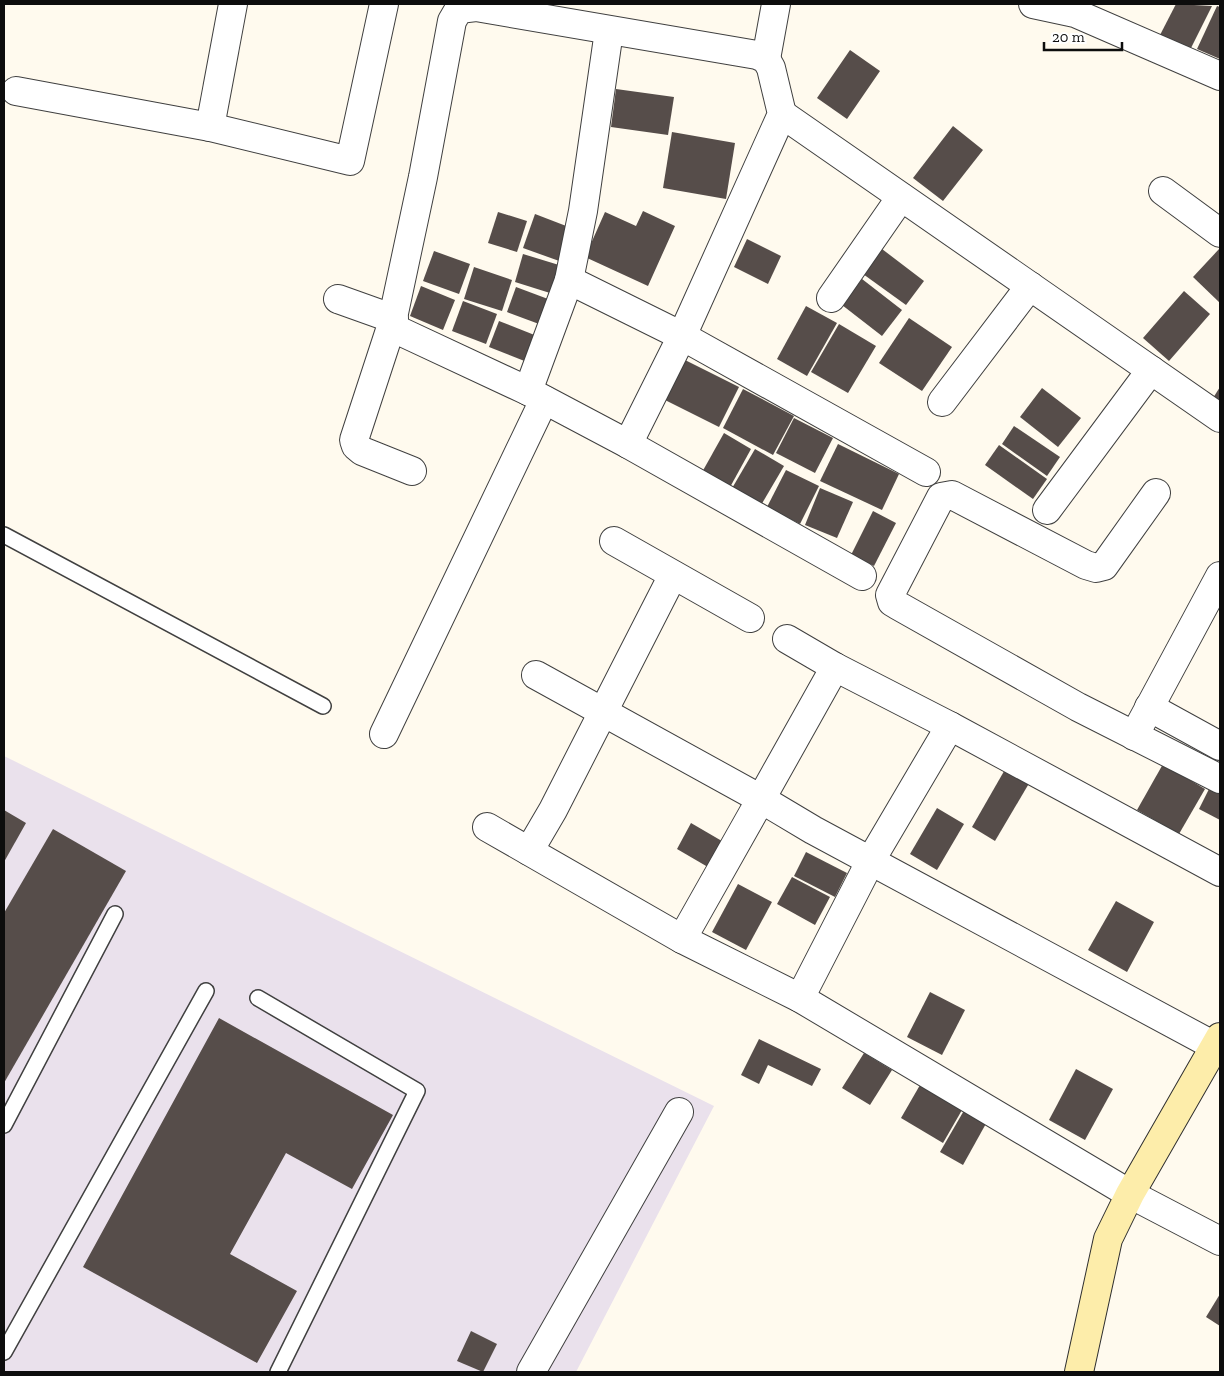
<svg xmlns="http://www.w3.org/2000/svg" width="1224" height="1376" font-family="'Zilla Slab',serif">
  <rect width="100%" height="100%" fill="#fffaee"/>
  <polygon fill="#eae1ec" points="4,756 714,1106 576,1372 4,1372"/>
  <g fill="#564d4a">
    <polygon points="1176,4 1212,6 1190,50 1160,35"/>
    <polygon points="1217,6 1220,7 1220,59 1197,49"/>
    <polygon points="850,50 880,71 847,119 817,98"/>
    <polygon points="616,89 674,97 668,135 611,127"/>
    <polygon points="953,126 983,150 943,201 913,178"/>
    <polygon points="672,132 735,143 726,199 663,188"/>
    <polygon points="643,211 675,226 648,286 585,257 605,212 636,226"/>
    <polygon points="498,212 527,221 517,252 488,243"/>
    <polygon points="535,214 574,229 562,262 523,248"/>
    <polygon points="747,239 781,256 768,284 734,267"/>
    <polygon points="1220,248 1220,303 1193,277"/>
    <polygon points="882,249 924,281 906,305 863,274"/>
    <polygon points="434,251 470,264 459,294 423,281"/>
    <polygon points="523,254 559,265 550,293 515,282"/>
    <polygon points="474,267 512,280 502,311 464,299"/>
    <polygon points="862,279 902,310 882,336 842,305"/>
    <polygon points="421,286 455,300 443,330 410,316"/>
    <polygon points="516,287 548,299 539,324 507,312"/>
    <polygon points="1184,291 1210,314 1169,361 1143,338"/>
    <polygon points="463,301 497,314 486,344 452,331"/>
    <polygon points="806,306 837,323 807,376 777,359"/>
    <polygon points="909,318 952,347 922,391 879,363"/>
    <polygon points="499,321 537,336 527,362 489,347"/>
    <polygon points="839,324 876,346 848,393 811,372"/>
    <polygon points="679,357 739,387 719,427 659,397"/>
    <polygon points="1220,387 1220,403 1213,398"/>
    <polygon points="1042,388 1081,418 1058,447 1020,417"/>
    <polygon points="743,389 794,416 773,455 723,428"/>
    <polygon points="794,418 833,438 815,473 776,453"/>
    <polygon points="1014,426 1060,457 1047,476 1002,444"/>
    <polygon points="724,433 751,449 729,489 701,474"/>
    <polygon points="838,444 899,474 882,510 820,481"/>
    <polygon points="999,445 1047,479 1033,499 985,465"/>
    <polygon points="755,449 784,466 760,507 731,490"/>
    <polygon points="786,470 819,486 800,524 767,507"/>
    <polygon points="820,488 853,502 837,538 805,525"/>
    <polygon points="873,511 896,523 874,566 851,555"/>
    <polygon points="1163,764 1205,789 1179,834 1137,810"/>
    <polygon points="1007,766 1031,780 995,841 972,827"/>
    <polygon points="1210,787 1220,792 1220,820 1199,809"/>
    <polygon points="937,808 964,824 937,870 910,854"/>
    <polygon points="4,810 26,823 4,862"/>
    <polygon points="691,823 727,844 713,870 677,849"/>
    <polygon points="53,829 126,871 4,1083 4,913"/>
    <polygon points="806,852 847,873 835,897 794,876"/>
    <polygon points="792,877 830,897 815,925 777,904"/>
    <polygon points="738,884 772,902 746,950 712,932"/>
    <polygon points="1116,901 1154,922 1127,972 1088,950"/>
    <polygon points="930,992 965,1010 942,1055 907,1037"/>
    <polygon points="219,1018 393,1115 352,1189 286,1153 230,1254 297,1291 257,1363 83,1267"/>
    <polygon points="759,1039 821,1069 812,1086 768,1065 759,1084 741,1075"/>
    <polygon points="864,1053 892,1070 870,1105 842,1088"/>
    <polygon points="1076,1069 1113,1089 1085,1140 1049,1120"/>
    <polygon points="920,1085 962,1110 943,1143 901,1118"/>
    <polygon points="966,1107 988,1120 963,1165 940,1152"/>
    <polygon points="1220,1294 1220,1326 1206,1317"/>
    <polygon points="471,1331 497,1344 483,1372 457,1361"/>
  </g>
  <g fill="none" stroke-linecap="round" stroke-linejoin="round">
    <defs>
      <g id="lane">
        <polyline points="4,535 323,706"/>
        <polyline points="258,998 417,1091 278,1372"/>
        <polyline points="4,1125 115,914"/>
        <polyline points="4,1352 206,991"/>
      </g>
      <g id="street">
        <polyline points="1033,4 1075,13 1220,76"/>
        <polygon points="476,7 757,55 766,59 771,68 782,114 682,336 628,444 528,391 391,327 423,177 452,21 459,9"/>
        <polyline points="766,59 776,4"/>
        <polyline points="16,91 210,127 350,161 384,4"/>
        <polyline points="782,114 1220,418"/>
        <polyline points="210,127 233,4"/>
        <polyline points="1163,191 1220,233"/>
        <polyline points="569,280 682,336 926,472"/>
        <polyline points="831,298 901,197"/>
        <polyline points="338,299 394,319"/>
        <polyline points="391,327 354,440 356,446 362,451 412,471"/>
        <polyline points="528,391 569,280 583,211 609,31"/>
        <polyline points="942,402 1030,286"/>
        <polyline points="628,444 862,576"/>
        <polyline points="1156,493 1104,566 1096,568 1086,565 952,495 941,497 890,595 892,602 897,605 1078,707 1220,779"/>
        <polyline points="1047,510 1151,370"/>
        <polyline points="614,541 750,618"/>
        <polyline points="787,639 835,667 950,726"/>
        <polyline points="536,675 761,799 835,667"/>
        <polyline points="1149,707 1220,746"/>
        <polyline points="384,734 544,400"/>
        <polyline points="1134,736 1220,576"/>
        <polyline points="487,827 682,939 800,998 1130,1194 1220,1241"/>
        <polyline points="529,851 553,810 673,575"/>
        <polyline points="682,939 761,799 813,830 1220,1049"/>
        <polyline points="800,998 871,860 950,726 1220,872"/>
        <polyline points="531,1372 679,1112"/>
      </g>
      <polyline id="secondary" points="1079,1372 1108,1239 1130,1194 1220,1037"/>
    </defs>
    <use href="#lane" stroke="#404040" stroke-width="18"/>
    <use href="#street" stroke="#404040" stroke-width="30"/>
    <use href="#secondary" stroke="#2f2f2f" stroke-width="30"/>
    <use href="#lane" stroke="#fff" stroke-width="15"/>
    <use href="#street" stroke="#fff" stroke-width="28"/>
    <use href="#secondary" stroke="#fdedaa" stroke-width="28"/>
  </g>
  <rect width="1224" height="1376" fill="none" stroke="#0d0d0d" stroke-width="10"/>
  <path d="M1044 42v8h78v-8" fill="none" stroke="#0d0d0d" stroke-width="2.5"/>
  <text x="1052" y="42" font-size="15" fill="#0d0d0d" stroke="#ffffff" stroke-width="4" paint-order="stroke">20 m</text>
</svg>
